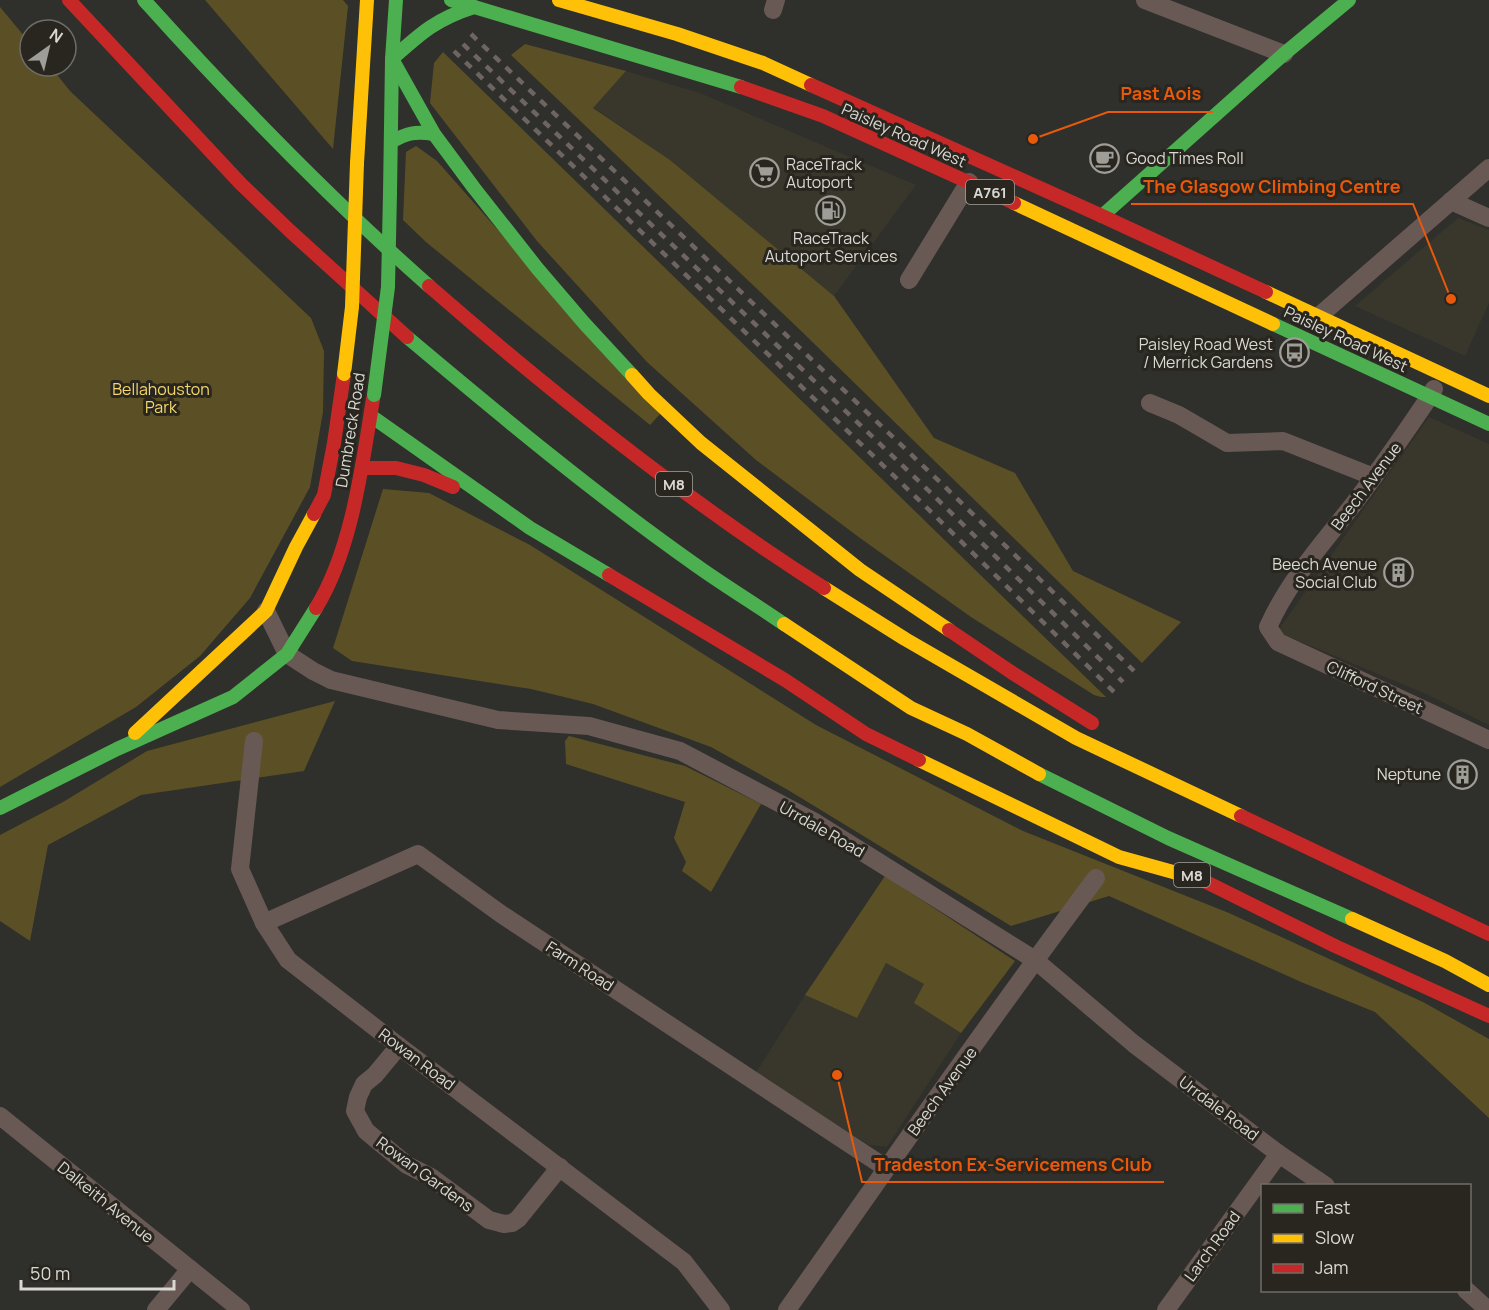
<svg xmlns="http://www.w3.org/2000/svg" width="1489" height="1310" font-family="Manrope,sans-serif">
  <rect width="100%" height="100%" fill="#2f2f2b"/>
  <g fill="#39372b">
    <polygon points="626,71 700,93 916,185 834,296 670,160 593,107"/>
    <polygon points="1458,218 1489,230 1489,303 1465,356 1355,306"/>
    <polygon points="1429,417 1489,444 1489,725 1426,694 1277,632"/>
    <polygon points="886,963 924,984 915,1003 961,1033 887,1147 869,1145 755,1074 805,995 857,1018"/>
  </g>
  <g fill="#5b5025">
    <polygon points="205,0 343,0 348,6 333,149"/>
    <polygon points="0,7 30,43 30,66 50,66 70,91 311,318 324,351 323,412 310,487 250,598 200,656 136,707 0,787"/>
    <polygon points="525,44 626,71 593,108 670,160 834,296 934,438 1015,473 1073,571 1181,622 1142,663 797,327 511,55"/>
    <polygon points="443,52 1106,697 1101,697 1094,695 971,617 860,538 756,460 647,362 537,241 430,103 434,63"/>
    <polygon points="416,146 437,161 660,414 650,425 426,242 403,220 406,152"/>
    <polygon points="383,489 429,493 530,545 816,725 1023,831 1229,913 1423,1002 1489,1039 1489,1118 1375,1012 1301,982 1109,896 1011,926 788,790 711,747 593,704 531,689 352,661 333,648"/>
    <polygon points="335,701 304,771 141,795 48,845 30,941 0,921 0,835 63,802 147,751"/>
    <polygon points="569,736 685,766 761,804 711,892 682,871 686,862 674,838 685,802 566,764 565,741"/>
    <polygon points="885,876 1015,961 961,1033 914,1003 924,984 886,963 857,1018 805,995"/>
  </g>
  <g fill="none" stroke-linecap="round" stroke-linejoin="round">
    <g stroke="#695955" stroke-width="18">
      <polyline points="1145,0 1284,54"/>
      <polyline points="773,10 776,0"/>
      <polyline points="1451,201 1489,218"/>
      <polyline points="909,280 969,182"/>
      <polyline points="1315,324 1319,316 1489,168"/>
      <path d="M1434,389L1430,396C1405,433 1380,470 1352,506C1322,544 1288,582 1268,627L1278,642L1489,740"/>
      <polyline points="1150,403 1179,415 1227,443 1283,441 1374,477"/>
      <polyline points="266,611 287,654 313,671 331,680 498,720 589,726 680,751 813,821 1035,960 1134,1044 1279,1154 1326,1186"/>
      <polyline points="254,741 240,869 264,923 288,960 399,1046 684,1262 721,1310"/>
      <polyline points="264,923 418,854 501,914 886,1168"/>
      <polyline points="399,1046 375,1075 364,1084 358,1097 355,1111 366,1131 407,1165 431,1177 489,1220 504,1224 512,1223 518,1219 560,1167"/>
      <polyline points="0,1116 241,1310"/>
      <polyline points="1466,1290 1488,1310"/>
      <polyline points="156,1310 190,1269"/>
      <path d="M787,1310C889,1165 990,1020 1096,878"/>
      <polyline points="1166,1310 1279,1154"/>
    </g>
    <g stroke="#4caf50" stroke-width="14">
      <path d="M144,0C234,100 328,197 429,286"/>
      <polyline points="451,0 741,87"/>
      <path d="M392,59C421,33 436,19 474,7"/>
      <polyline points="392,59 434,134 474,188 537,268 584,323 632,375"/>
      <path d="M391,142C407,133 415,131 434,134"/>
      <polyline points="390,193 392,59 396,0"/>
      <polyline points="1102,216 1284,54 1349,0"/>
      <polyline points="1273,324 1489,424"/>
      <path d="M407,337C501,416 596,495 697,566C725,586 755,604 784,624"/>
      <polyline points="371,416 530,528 609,575"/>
      <polyline points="1039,774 1168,838 1352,919"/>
      <polyline points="0,808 117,749 233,697 287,654 316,608"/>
    </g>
    <g stroke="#ffc107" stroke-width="14">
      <polyline points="559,0 677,34 763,63 811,85"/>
      <polyline points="357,163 367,0"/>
      <polyline points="1014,203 1273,324"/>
      <polyline points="1266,292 1489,396"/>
      <polyline points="632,375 649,394 701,443 860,570 949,630"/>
      <polyline points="824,588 905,639 1076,738 1241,816"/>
      <polyline points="784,624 911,708 967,734 1039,774"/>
      <polyline points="135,733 266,611 296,547 314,514"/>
      <polyline points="919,760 1119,857 1202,880"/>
      <polyline points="1352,919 1445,961 1489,985"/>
    </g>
    <g stroke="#c62828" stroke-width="14">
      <polyline points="69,0 241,184 290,231 407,337"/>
      <polyline points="811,85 1102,216 1266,292"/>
      <polyline points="741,87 823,116 1014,203"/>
      <path d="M429,286C554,395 684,499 824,588"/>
      <polyline points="362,468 396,468 424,475 453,487"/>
      <polyline points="314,514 324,495 334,443 344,374"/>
      <polyline points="609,575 785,680 866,734 919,760"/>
      <path d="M316,608C352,550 362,466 373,399"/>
      <polyline points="949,630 1011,672 1092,723"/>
      <polyline points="1241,816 1489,934"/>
      <polyline points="1184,871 1335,946 1489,1016"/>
    </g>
    <g stroke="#6e6562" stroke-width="4.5" stroke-dasharray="8 8" stroke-linecap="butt">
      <polyline points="471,34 941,483 1134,671"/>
      <polyline points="463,44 929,491 1123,682"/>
      <polyline points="454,51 922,503 1114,692"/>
    </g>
    <polyline stroke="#4caf50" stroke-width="14" points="374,395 388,287 390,193"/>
    <polyline stroke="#ffc107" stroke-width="14" points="344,374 352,307 357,163"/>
  </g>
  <defs>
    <symbol id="cafe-ring" viewBox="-11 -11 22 22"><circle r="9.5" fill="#28261f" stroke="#9e9d98" stroke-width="1.5"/><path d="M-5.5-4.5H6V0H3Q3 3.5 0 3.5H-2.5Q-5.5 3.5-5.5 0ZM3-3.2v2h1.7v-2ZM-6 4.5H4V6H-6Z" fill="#9e9d98"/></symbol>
    <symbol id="supermarket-ring" viewBox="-11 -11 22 22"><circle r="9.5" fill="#28261f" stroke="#9e9d98" stroke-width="1.5"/><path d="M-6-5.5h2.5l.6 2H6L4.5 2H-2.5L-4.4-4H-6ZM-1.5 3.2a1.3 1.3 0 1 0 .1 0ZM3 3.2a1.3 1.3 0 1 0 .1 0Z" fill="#9e9d98"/></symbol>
    <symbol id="fuel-ring" viewBox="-11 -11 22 22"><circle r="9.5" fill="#28261f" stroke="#9e9d98" stroke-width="1.5"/><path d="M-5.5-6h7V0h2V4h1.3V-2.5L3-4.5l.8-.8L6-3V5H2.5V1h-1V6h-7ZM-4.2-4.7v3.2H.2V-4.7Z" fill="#9e9d98"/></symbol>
    <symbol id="bus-ring" viewBox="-11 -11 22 22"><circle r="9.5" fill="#28261f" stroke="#9e9d98" stroke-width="1.5"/><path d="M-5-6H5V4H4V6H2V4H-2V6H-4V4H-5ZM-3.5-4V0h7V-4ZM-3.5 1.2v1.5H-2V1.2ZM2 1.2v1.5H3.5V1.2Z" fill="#9e9d98"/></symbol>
    <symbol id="building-ring" viewBox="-11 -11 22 22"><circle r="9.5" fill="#28261f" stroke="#9e9d98" stroke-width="1.5"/><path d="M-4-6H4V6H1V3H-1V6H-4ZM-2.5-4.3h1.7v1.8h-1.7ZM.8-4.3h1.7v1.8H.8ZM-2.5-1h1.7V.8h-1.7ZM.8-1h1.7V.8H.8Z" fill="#9e9d98"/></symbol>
  </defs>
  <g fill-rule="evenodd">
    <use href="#cafe-ring" x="1088" y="142" width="33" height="33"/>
    <use href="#supermarket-ring" x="748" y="156" width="33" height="33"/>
    <use href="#fuel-ring" x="814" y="194" width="33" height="33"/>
    <use href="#bus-ring" x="1278" y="336" width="33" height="33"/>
    <use href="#building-ring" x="1382" y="556" width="33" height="33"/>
    <use href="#building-ring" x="1446" y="758" width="33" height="33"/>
  </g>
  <g text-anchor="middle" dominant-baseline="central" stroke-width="6" stroke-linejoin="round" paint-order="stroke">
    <g fill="#28261f" stroke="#a4a39d" stroke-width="1.5">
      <rect x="966" y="180" width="48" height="24" rx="4.5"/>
      <rect x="656" y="472" width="36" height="24" rx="4.5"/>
      <rect x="1174" y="863" width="36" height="24" rx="4.5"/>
    </g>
    <g font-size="15" font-weight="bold" fill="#d9d8d3">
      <text x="990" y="192">A761</text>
      <text x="674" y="484">M8</text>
      <text x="1192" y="875">M8</text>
    </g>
    <g font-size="16" fill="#d9d8d3" stroke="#28261f">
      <text transform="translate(904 135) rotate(24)">Paisley Road West</text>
      <text transform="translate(1346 339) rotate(25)">Paisley Road West</text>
      <text transform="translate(350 430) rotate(-81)">Dumbreck Road</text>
      <text transform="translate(1366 486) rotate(-53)">Beech Avenue</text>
      <text transform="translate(1375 687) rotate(25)">Clifford Street</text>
      <text transform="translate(822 829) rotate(30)">Urrdale Road</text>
      <text transform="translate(580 966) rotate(33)">Farm Road</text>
      <text transform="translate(417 1059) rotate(37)">Rowan Road</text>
      <text transform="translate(942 1091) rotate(-54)">Beech Avenue</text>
      <text transform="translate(1219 1108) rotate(37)">Urrdale Road</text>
      <text transform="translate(425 1174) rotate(36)">Rowan Gardens</text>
      <text transform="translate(106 1202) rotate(39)">Dalkeith Avenue</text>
      <text transform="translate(1212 1246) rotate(-54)">Larch Road</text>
    </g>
    <g font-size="16" fill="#d9d8d3" stroke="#28261f" text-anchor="end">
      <text x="1126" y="158" text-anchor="start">Good Times Roll</text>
      <text x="786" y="164" text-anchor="start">RaceTrack<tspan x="786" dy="18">Autoport</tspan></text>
      <text x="831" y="238" text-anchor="middle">RaceTrack<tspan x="831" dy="18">Autoport Services</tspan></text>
      <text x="1273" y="344">Paisley Road West<tspan x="1273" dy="18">/ Merrick Gardens</tspan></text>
      <text x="1377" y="564">Beech Avenue<tspan x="1377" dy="18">Social Club</tspan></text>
      <text x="1441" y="774">Neptune</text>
    </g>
    <g font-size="16" fill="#f4d768" stroke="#28261f">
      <text x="161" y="389">Bellahouston<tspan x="161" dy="18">Park</tspan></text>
    </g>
  </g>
  <path fill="none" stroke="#e8590c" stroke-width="2" d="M1033 139L1108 112H1213M1451 299L1413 204H1131M837 1075L862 1182H1164"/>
  <g fill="#e8590c" stroke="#28261f" stroke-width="2">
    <circle cx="1033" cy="139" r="6"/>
    <circle cx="1451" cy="299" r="6"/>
    <circle cx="837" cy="1075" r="6"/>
  </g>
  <g font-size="18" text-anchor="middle" font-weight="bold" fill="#e8590c" stroke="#28261f" stroke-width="6" stroke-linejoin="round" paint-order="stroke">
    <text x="1161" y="100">Past Aois</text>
    <text x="1272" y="193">The Glasgow Climbing Centre</text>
    <text x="1013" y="1171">Tradeston Ex-Servicemens Club</text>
  </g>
  <rect x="1261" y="1184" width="210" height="108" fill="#28261f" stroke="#6f6d67" stroke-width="1.5"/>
  <rect x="1273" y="1204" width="30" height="9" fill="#4caf50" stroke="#6f6d67" stroke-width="1.5"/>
  <text x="1315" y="1214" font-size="18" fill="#d9d8d3">Fast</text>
  <rect x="1273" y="1234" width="30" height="9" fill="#ffc107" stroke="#6f6d67" stroke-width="1.5"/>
  <text x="1315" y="1244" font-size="18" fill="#d9d8d3">Slow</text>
  <rect x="1273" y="1264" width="30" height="9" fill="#c62828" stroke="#6f6d67" stroke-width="1.5"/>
  <text x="1315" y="1274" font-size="18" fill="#d9d8d3">Jam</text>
  <g transform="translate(48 48) rotate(34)"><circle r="28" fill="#28261f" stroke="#6f6d67" stroke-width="1.5"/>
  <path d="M0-4.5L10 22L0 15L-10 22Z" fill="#9e9d98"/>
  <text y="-9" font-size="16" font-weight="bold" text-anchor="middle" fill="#d9d8d3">N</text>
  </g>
  <path d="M21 1280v9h153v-9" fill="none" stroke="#d9d8d3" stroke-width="3"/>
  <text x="30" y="1280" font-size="18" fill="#d9d8d3" stroke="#28261f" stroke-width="4.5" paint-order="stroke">50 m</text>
</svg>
